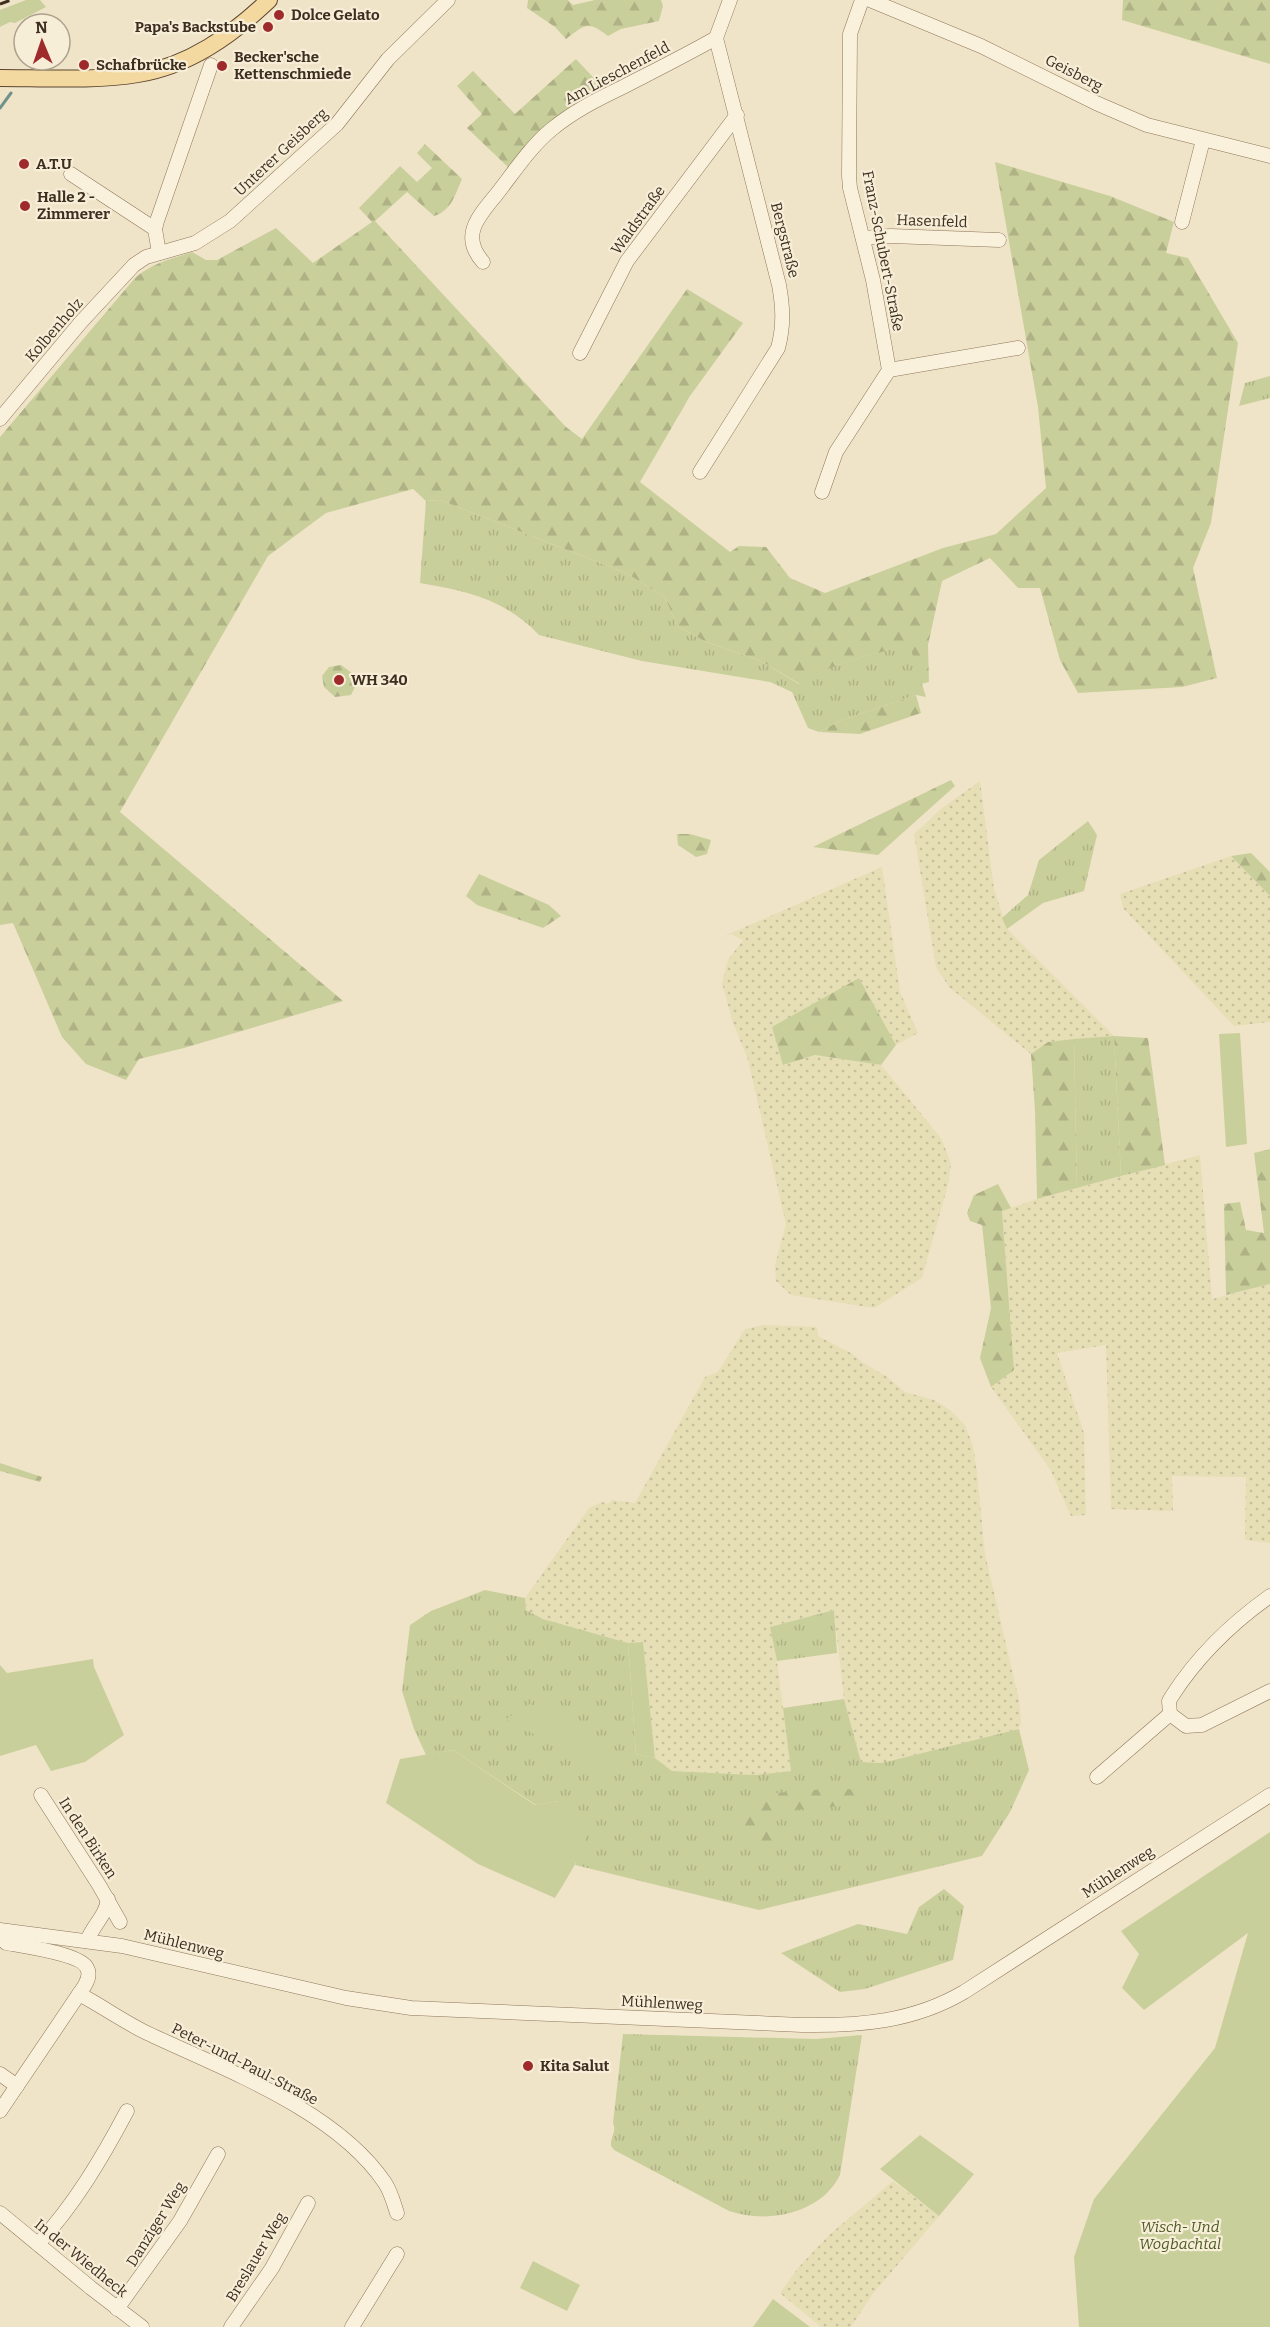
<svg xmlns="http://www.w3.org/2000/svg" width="1270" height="2327" font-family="Bitter,serif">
  <defs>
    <pattern id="farmland-dots" width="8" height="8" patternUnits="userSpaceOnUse" patternTransform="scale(1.5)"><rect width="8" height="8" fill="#e6deb5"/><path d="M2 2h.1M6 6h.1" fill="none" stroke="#c6bf9b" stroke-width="1.8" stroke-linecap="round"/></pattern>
    <pattern id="grass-tufts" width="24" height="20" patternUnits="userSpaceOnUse" patternTransform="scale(1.5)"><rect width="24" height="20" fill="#c9cf9b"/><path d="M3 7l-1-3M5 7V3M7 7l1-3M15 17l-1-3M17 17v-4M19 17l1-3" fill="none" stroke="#aeb285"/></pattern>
    <pattern id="forest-firs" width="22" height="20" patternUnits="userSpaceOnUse" patternTransform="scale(1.5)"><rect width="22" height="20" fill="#c9cf9b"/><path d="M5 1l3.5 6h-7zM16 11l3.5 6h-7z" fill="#aeb285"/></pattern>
  </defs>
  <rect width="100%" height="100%" fill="#f0e4c8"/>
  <g fill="url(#farmland-dots)">
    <polygon points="980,781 994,889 1007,929 1114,1036 1049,1042 1031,1054 949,987 936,967 914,834 942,808"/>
    <polygon points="1231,856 1270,896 1270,1022 1234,1026 1123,908 1120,894"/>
    <polygon points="882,867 900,992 918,1033 896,1045 859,978 784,1065 815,1055 881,1065 941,1138 951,1163 949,1181 922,1278 874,1308 791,1295 776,1281 775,1265 786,1224 748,1060 732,1020 722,983 728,960 743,940 731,934 709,943"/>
    <polygon points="1200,1155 1212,1299 1270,1284 1270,1543 1245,1540 1246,1477 1172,1476 1173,1511 1111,1509 1106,1345 1057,1353 1084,1433 1086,1515 1071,1516 1050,1469 991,1387 1014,1370 1002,1211 1037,1199"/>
    <polygon points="763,1325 817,1327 818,1336 851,1353 865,1364 886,1376 905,1392 934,1400 950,1410 965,1425 973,1446 977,1472 985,1554 1019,1700 1021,1722 1019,1729 882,1763 861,1762 844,1699 834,1610 770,1627 777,1661 791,1771 754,1775 672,1771 655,1758 643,1642 628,1643 543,1619 526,1610 525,1598 589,1508 602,1502 608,1504 612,1500 635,1503 705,1377 718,1372 745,1329"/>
    <polygon points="893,2181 939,2216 872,2295 851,2327 821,2327 780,2293 798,2268 828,2236"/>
  </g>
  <g fill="url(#grass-tufts)">
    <polygon points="1270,376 1270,398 1239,406 1245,383"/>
    <path d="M440,500L626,573L665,597L677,626L706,642L761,661L799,684C837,661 868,655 910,645L926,697L916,695L842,720L819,732L808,728L792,692L770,682L642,661L539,635C505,599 466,591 420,583L426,501Z"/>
    <polygon points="1088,821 1097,835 1084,891 1043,903 1007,929 1002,918 1028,895 1039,860"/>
    <polygon points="1114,1036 1121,1176 1077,1188 1074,1039"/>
    <polygon points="485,1590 525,1598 526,1610 543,1619 628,1643 636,1754 655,1758 672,1771 754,1775 791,1771 783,1708 844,1699 861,1762 882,1763 1019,1729 1029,1770 1010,1812 982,1856 759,1910 575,1865 587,1830 558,1801 536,1805 453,1750 426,1755 414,1729 402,1691 410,1625 431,1611"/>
    <polygon points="834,1610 837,1653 777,1661 770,1627"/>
    <polygon points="944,1889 964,1906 953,1960 865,1989 840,1992 781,1953 858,1924 907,1934 919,1907"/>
    <path d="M623,2034L816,2039L862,2035L840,2175C821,2214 767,2224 729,2211L614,2150L611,2146C610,2137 617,2132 613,2123Z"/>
  </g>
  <g fill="url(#forest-firs)">
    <path d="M528,0H568L573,5L595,0H661L663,6L659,21L621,29L608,36C587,20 585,25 566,39L555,27L527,8Z"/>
    <polygon points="1123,0 1270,0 1270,64 1122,20"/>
    <polygon points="576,59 603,88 568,110 510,169 467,128 482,114 457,86 473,71 515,114"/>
    <path d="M425,144L462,179C455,195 451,211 434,216L407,192L375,221L566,427L582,439L687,289L743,323L690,396L640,482L730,552L739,546L766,547L790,578L825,593L943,548L996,534L1046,488L1038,407L995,162L1110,196L1174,222L1166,253L1188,258L1238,343L1211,523L1193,568L1217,678L1182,687L1078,693L1060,660L1040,588H1018L990,558L942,581L928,645L929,682L921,684L910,646C869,654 836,662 800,684L761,661L706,642L677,626L665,597L626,573L440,500L426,501L413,489L326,513L268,556L120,812L343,1001L184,1048L139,1059L126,1080L86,1064L62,1037L13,923L0,925V437L135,278C152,263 171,259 192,252L206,260H217L276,228L313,263L372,222L359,208L400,166L417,182L432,168L417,153Z"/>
    <polygon points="341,665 352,673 356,685 351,695 335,697 324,687 322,676 329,667"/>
    <polygon points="916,695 921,713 860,734 819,732 842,720"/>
    <polygon points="951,780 955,786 878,855 813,847"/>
    <polygon points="677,834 690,834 711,840 707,854 696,857 678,845"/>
    <polygon points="1251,853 1270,872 1270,896 1231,856"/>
    <polygon points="479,874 549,905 561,916 543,928 477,905 466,896"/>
    <polygon points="859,978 896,1045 881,1065 815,1055 783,1065 772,1027"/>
    <polygon points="1114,1036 1148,1038 1165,1165 1121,1176"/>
    <polygon points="1074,1039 1077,1188 1037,1199 1035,1111 1031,1054 1048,1042"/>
    <polygon points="1270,1149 1270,1284 1226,1295 1224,1204 1240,1202 1246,1230 1264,1233 1254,1153"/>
    <polygon points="998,1184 1011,1208 1002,1211 1014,1370 991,1387 980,1358 991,1308 982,1225 970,1221 967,1213 974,1195"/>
    <polygon points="0,1463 42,1477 40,1482 0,1471"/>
    <path d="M836,1788L857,1790L865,1796L863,1804C842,1808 792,1806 779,1815C775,1817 773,1822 770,1826L776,1844L761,1842L738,1828L742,1803C773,1789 804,1792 836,1788Z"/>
  </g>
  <g fill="#c9cf9b">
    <polygon points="26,0 40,0 46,7 15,23 10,22 0,27 0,10"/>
    <polygon points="1240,1033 1247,1144 1226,1147 1219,1034"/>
    <polygon points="643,1642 655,1758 636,1754 628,1643"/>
    <polygon points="93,1659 94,1667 124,1735 85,1762 51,1771 36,1745 0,1756 0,1665 7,1673"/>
    <polygon points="530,1704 611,1747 609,1775 506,1719"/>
    <path d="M453,1750L535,1805L558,1801L575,1804C578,1809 584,1814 586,1819C593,1840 566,1880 555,1898L478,1864L386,1803L400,1759Z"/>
    <polygon points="1270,1832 1270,2327 1079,2327 1074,2257 1094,2199 1215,2048 1248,1933 1144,2010 1122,1988 1139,1954 1121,1931"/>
    <polygon points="920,2135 974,2174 939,2216 880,2169"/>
    <polygon points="533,2261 580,2285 567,2311 520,2288"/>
    <polygon points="773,2299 810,2327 753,2327"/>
  </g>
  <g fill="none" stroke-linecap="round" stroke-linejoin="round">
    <g stroke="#6f938a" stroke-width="3">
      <polyline points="30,65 33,60"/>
      <polyline points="0,108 11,93"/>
    </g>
    <defs>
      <g id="minor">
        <polyline points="870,0 981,46 1096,103 1147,125 1270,156"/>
        <polyline points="71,174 155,229"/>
        <polyline points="1182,222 1203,140"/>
        <polyline points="863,238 891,236 999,240"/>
        <polyline points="159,253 155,229 157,221 211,65"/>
        <path d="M483,262C460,236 478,217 496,195C514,172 530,147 552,129C574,111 598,99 623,87C654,71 686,55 716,38"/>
        <polyline points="580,353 627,261 737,115"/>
        <polyline points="889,370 1018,348"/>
        <polyline points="0,419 81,322 134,265 146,257 195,243 230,221 337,124 388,59 448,0"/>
        <path d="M700,472L778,348C784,326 783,307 779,285L716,38L730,0"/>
        <polyline points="822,492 836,452 889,370 873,280 850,188 849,176 850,34 862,0"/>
        <path d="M1170,1714L1169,1701L1172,1696C1197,1657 1232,1623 1270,1596"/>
        <polyline points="1170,1714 1186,1726 1202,1725 1270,1691"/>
        <polyline points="1097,1777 1170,1714"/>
        <polyline points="41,1795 99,1885 120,1922"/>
        <path d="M0,1930L122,1946L346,1998L411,2008L802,2025C859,2026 913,2022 964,1992L1270,1795"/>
        <path d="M87,1941C93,1925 106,1916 108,1899"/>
        <path d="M79,1994C102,2006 124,2022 147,2033C225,2070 336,2110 385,2183C391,2192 394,2204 397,2213"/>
        <polyline points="0,2074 17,2086"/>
        <path d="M0,2111L79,1994C84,1987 92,1977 87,1968C81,1954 22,1946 6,1943L2,1938L3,1931"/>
        <polyline points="0,2213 91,2288 142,2327"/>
        <path d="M38,2244C75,2204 102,2158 127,2111"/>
        <polyline points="117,2309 180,2221 218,2154"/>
        <polyline points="231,2327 272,2268 308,2203"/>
        <polyline points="352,2327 397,2254"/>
      </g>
      <path id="major" d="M0,78C42,78 97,81 138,74C189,66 232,35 269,0"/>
    </defs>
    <use href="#minor" stroke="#8d765c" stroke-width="15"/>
    <use href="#major" stroke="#5b4430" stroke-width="18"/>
    <use href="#minor" stroke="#faf1dc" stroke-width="14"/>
    <use href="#major" stroke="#f3d9a0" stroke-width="16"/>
    <polyline stroke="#3d2e20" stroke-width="3" stroke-dasharray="10 10" stroke-linecap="butt" points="0,4 11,0"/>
  </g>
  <g fill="#9e2a2b" stroke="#f7eed8" stroke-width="2">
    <circle cx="279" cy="15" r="6"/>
    <circle cx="268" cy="27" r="6"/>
    <circle cx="84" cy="65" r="6"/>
    <circle cx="222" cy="66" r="6"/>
    <circle cx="24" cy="164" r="6"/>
    <circle cx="25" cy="206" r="6"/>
    <circle cx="339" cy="680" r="6"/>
    <circle cx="528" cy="2066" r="6"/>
  </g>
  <g text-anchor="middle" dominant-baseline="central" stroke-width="4.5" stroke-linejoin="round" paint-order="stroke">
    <g font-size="15" font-weight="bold" fill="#3d2e20" stroke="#f7eed8" text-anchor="start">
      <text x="291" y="15">Dolce Gelato</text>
      <text x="256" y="27" text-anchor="end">Papa's Backstube</text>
      <text x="234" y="57">Becker'sche<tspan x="234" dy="17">Kettenschmiede</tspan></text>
      <text x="96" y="65">Schafbrücke</text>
      <text x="36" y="164">A.T.U</text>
      <text x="37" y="197">Halle 2 -<tspan x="37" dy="17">Zimmerer</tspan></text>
      <text x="351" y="680">WH 340</text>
      <text x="540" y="2066">Kita Salut</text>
    </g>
    <g font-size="15" fill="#3d2e20" stroke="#f7eed8">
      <text transform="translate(617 73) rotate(-28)">Am Lieschenfeld</text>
      <text transform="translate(1074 73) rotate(27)">Geisberg</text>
      <text transform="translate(281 152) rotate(-43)">Unterer Geisberg</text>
      <text transform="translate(638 220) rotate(-54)">Waldstraße</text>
      <text transform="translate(932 221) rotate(2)">Hasenfeld</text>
      <text transform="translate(785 240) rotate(76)">Bergstraße</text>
      <text transform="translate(883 251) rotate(79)">Franz-Schubert-Straße</text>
      <text transform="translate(54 330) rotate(-49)">Kolbenholz</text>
      <text transform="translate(88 1838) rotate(57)">In den Birken</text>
      <text transform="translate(1118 1872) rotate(-33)">Mühlenweg</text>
      <text transform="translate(184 1944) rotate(14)">Mühlenweg</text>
      <text transform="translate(662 2003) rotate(3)">Mühlenweg</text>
      <text transform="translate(245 2064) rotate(27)">Peter-und-Paul-Straße</text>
      <text transform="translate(156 2224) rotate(-58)">Danziger Weg</text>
      <text transform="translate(256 2257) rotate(-59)">Breslauer Weg</text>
      <text transform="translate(81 2258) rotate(39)">In der Wiedheck</text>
    </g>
    <g font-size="15" font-style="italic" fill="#4d5a26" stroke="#f7eed8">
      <text x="1180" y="2227">Wisch- Und<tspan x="1180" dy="17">Wogbachtal</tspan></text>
    </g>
  </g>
  <g transform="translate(42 42) rotate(358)"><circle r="28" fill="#f7eed8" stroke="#ada18e" stroke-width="1.5"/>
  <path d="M0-4.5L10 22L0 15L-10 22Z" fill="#9e2a2b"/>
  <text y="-9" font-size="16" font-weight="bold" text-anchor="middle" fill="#3d2e20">N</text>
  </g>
</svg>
